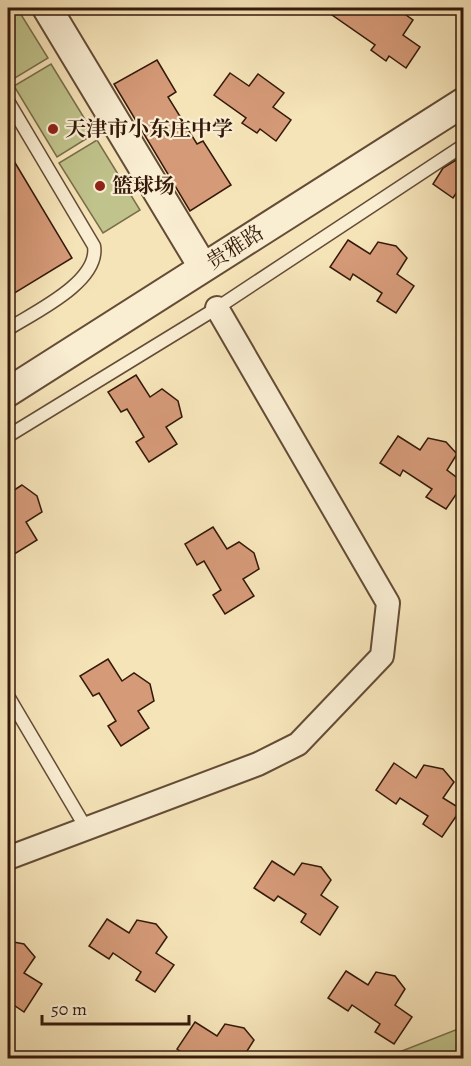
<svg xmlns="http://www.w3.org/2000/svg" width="471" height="1066" font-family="Alegreya,'Noto Serif SC',serif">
  <rect width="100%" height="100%" fill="#f6e4b9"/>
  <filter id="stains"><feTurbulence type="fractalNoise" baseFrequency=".00333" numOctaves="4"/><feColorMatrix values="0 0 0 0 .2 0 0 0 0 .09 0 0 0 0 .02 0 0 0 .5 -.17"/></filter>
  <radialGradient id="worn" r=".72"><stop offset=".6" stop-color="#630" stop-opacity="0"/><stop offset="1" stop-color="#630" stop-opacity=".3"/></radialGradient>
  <g fill="#c0c38c" stroke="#7a6e4b" stroke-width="1.5">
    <polygon points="8,8 17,8 48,58 10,81 8,76"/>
    <polygon points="51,64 94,134 57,157 14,86"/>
    <polygon points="97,140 140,210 103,233 59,163"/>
    <polygon points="463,1027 463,1058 384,1058"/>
  </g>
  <g fill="#d59a78" stroke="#34190a" stroke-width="1.5">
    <polygon points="322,8 396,8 413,20 403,35 420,47 406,68 389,56 386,61 371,50 375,45"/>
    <polygon points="157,60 176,92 168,97 197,144 203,141 231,185 190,211 114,84"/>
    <polygon points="230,73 249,86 258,74 284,93 273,107 291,120 276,141 260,129 257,133 242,123 246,118 214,95"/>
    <polygon points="8,151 72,258 8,297"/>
    <polygon points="456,160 464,165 464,196 457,192 453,198 433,184 443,168"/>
    <polygon points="348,240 370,254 378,242 396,246 407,258 397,274 414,286 396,313 377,301 382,293 353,274 350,280 330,267"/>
    <polygon points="136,375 150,397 162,389 178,401 182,417 166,427 177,444 149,462 136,442 144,437 127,409 121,412 108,392"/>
    <polygon points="398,436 420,450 428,438 446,442 457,454 447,470 464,483 446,509 426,497 432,489 403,470 400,476 380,463"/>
    <polygon points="22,485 37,496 42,512 26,522 37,540 8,558 8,494"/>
    <polygon points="213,527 227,549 239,542 254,553 259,569 243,579 254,596 225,614 213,595 221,590 204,561 197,565 185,544"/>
    <polygon points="108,659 122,681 134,673 150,684 154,701 138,711 149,728 121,746 108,726 116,721 99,693 93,696 80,676"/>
    <polygon points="394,763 416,778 424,765 443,769 454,782 443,798 461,809 442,837 423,824 428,816 400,798 396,804 376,790"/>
    <polygon points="272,861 294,875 302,863 321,867 331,880 321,895 338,907 320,935 301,922 306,914 278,896 274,901 254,888"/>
    <polygon points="107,919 129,933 137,920 156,924 167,937 156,953 174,965 155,992 136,980 141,972 113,953 109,959 89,946"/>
    <polygon points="8,941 24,944 35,957 24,973 42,984 24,1012 8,1001"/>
    <polygon points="346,971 368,985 376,972 395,976 405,989 395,1005 412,1017 394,1044 375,1032 380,1024 352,1005 348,1011 328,998"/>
    <polygon points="195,1022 217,1036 225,1024 244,1028 254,1040 242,1059 191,1059 177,1049"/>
  </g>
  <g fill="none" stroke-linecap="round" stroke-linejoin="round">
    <defs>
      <g id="service">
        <path d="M8,101L94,246C100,282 33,313 8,329"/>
        <polyline points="8,436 217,308 464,145"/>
        <polyline points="8,696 86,828"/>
      </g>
      <polyline id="minor" points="8,858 258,764 298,744 382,656 388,603 217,308"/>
      <g id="tertiary">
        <polyline points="47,8 203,267"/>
        <polyline points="8,392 464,102"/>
      </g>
    </defs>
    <use href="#service" stroke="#644c36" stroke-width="15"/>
    <use href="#minor" stroke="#644c36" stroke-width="26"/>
    <use href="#tertiary" stroke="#644c36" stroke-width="32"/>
    <use href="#service" stroke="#f9edd2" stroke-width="12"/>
    <use href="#minor" stroke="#f9edd2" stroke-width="22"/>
    <use href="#tertiary" stroke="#f9edd2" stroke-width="28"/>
  </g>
  <g fill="#8f2418" stroke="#f9edd2" stroke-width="2">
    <circle cx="53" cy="129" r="6"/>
    <circle cx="100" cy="186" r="6"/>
  </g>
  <g text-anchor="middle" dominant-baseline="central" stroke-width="4.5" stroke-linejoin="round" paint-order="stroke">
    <g font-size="21" font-weight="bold" fill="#34190a" stroke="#f9edd2" text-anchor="start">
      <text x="65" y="129">天津市小东庄中学</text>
      <text x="112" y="186">篮球场</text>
    </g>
    <g font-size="21" fill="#34190a" stroke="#f9edd2">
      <text transform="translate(235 247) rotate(-32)">贵雅路</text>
    </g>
  </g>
  <rect width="471" height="1066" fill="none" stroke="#f6e4b9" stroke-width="30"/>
  <rect x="9" y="9" width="453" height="1048" fill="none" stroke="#34190a" stroke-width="3"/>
  <rect x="15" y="15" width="441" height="1036" fill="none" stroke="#34190a" stroke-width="1.5"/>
  <path d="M42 1015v9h147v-9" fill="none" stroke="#34190a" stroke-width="3"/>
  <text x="51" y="1015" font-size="18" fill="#34190a" stroke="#f9edd2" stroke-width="4.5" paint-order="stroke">50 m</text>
  <rect width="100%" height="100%" filter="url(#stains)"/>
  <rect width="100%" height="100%" fill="url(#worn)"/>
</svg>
